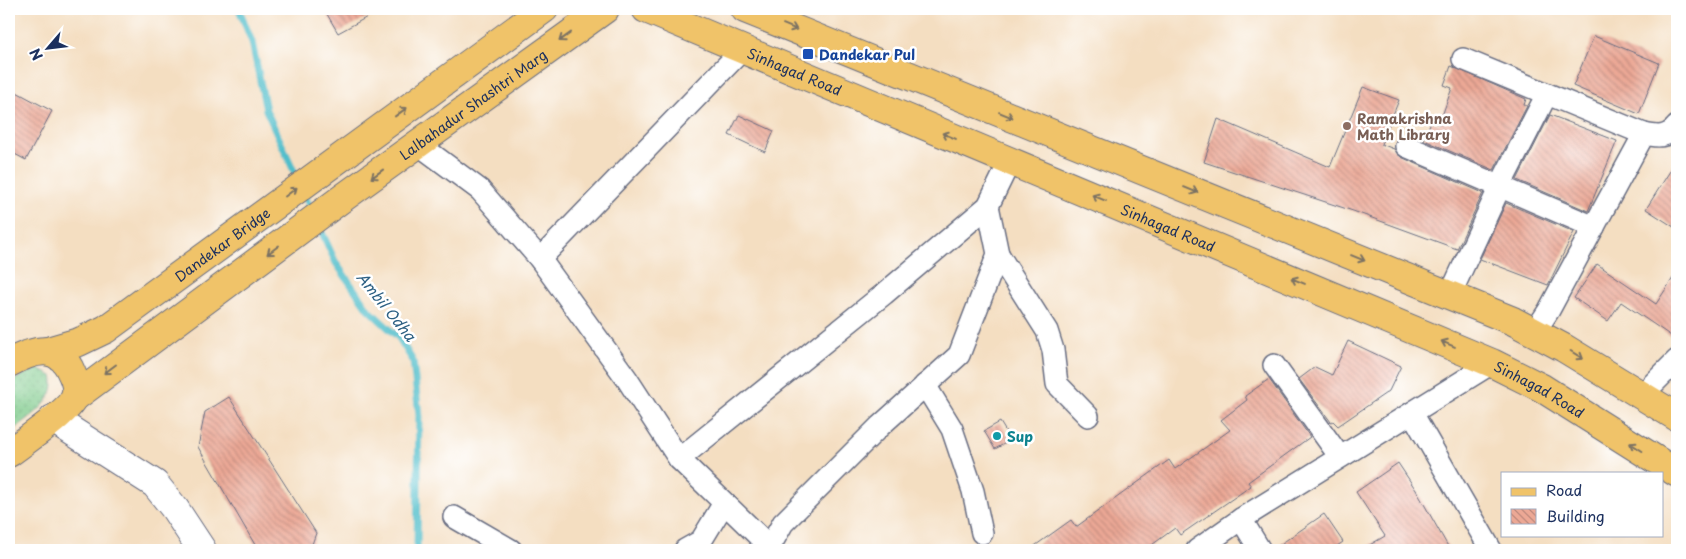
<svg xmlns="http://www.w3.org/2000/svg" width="1686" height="559" font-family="'Playpen Sans',sans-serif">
  <defs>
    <pattern id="grass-dots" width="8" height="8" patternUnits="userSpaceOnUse" patternTransform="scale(1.25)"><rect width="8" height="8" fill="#7bc988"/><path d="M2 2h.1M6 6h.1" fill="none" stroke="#64a472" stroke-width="1.8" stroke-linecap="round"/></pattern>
    <pattern id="building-back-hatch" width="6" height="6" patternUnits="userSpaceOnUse" patternTransform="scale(1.25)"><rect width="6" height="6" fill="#eca895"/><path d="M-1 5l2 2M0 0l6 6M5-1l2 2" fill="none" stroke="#be897d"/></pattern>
  </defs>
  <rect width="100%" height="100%" fill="#fff"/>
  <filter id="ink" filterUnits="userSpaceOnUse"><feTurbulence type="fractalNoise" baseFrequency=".02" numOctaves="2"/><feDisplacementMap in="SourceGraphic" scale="10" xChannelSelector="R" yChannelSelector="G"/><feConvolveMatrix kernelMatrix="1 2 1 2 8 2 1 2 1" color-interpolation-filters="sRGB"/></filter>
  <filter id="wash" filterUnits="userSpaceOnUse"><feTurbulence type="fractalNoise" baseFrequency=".0096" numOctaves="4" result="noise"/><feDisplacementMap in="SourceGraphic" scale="20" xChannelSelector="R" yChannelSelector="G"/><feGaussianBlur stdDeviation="1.12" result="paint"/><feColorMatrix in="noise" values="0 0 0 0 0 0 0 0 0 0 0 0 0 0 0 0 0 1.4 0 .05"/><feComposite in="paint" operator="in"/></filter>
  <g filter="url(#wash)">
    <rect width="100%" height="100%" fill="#f4dec1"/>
    <path fill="url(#grass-dots)" stroke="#4b7c73" d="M38,369L52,376C59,402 26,419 9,433V383L29,372Z"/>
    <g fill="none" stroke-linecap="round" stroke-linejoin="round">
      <g stroke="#51beca" stroke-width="7">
        <polyline points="239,9 252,42 266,110 299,182"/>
        <polyline points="303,192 313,214"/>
        <polyline points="318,224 336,263 368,309 399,338 413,361 419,415 417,550"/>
      </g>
    </g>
    <g id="blocks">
      <g fill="url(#building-back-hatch)">
        <polygon points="324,9 382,9 338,33"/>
        <polygon points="1594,36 1659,63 1639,114 1573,86"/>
        <polygon points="1451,66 1526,99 1524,105 1527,106 1494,170 1424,140 1431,121 1439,124 1452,88 1444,85"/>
        <polygon points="1363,87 1399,100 1381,144 1394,149 1401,157 1483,193 1457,249 1353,211 1204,162 1218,119 1330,167"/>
        <polygon points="9,88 52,111 26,160 9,151"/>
        <polygon points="739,115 774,131 765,152 729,135"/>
        <polygon points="1550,115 1617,141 1588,211 1517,180"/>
        <polygon points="1677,160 1677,229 1646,209"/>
        <polygon points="1506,203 1574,232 1548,285 1480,259"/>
        <polygon points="1597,264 1656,304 1677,272 1677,340 1621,302 1608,321 1574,298"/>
        <polygon points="1348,341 1401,366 1389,391 1338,426 1333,421 1331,422 1299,379 1315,367 1332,375"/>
        <polygon points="1269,379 1310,437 1248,482 1251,486 1180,535 1175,528 1145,550 1029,550 1071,520 1076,527 1169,460 1175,469 1230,430 1221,420 1247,400 1245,396"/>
        <polygon points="229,397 316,533 310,550 258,550 198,447 205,412"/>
        <polygon points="1000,422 1011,440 995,449 984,431"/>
        <polygon points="1398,463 1416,490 1450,550 1361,550 1385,536 1356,492"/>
        <polygon points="1324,514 1343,542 1331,550 1272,550"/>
      </g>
    </g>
  </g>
  <g filter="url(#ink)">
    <use href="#blocks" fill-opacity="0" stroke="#676c81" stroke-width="1"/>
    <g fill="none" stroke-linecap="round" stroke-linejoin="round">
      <defs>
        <g id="minor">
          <path d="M1463,59L1644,134C1658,137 1667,138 1677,126"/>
          <polyline points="418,144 480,190 540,259 627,379 679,459 770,547"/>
          <polyline points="1406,146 1594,227"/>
          <polyline points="998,254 1047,331 1053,350 1057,384 1088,416"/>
          <polyline points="540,259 743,49"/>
          <polyline points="1450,295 1504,178 1547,94"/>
          <polyline points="1534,333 1549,310 1644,134"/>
          <polyline points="1274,365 1340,457"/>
          <polyline points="925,385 952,429 973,491 982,533"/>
          <polyline points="1642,395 1677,360"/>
          <polyline points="1412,413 1491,550"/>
          <polyline points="679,459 884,294 988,206 1010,161"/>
          <polyline points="454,517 511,550"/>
          <polyline points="1241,519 1260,550"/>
          <polyline points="685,550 701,541 724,503"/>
          <polyline points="768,550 783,523 880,426 959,355 998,254 988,206"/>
          <polyline points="1197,550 1241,519 1492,363"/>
        </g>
        <polyline id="tertiary" points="53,419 155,484 175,509 202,550"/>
        <g id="primary">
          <path id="s1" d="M646,9L1492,363L1542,388L1677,473"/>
          <polyline points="745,9 1513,321 1564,348 1677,417"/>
          <path id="s2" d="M48,351L79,342L106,329L544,9"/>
          <path d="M9,363C33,350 59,341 72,374C75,380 78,390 75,396C71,410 22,443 9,453"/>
          <path id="s3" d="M75,397L340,200L605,9"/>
        </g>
      </defs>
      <use href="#minor" stroke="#676c81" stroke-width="24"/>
      <use href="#tertiary" stroke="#676c81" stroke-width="30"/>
      <use href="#primary" stroke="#676c81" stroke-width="30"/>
      <use href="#minor" stroke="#fff" stroke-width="21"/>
      <use href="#tertiary" stroke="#fff" stroke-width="28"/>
      <use href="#primary" stroke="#f0c369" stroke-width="28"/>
    </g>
    <defs><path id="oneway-shaft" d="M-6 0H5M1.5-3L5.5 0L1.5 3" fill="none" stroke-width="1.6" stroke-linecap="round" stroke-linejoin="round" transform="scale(1.25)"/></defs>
    <g stroke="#7b7263">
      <use href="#oneway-shaft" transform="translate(790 27) rotate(22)"/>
      <use href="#oneway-shaft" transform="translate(565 37) rotate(144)"/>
      <use href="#oneway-shaft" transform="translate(401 112) rotate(-36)"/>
      <use href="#oneway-shaft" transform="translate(1006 115) rotate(22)"/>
      <use href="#oneway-shaft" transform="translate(949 136) rotate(-157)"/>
      <use href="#oneway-shaft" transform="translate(377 174) rotate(144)"/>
      <use href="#oneway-shaft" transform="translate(1191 190) rotate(22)"/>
      <use href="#oneway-shaft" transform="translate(291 192) rotate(-37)"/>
      <use href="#oneway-shaft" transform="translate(1099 198) rotate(-157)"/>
      <use href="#oneway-shaft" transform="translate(273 250) rotate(143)"/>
      <use href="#oneway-shaft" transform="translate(1358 258) rotate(22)"/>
      <use href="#oneway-shaft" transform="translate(1298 281) rotate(-157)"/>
      <use href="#oneway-shaft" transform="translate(1448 344) rotate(-157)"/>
      <use href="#oneway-shaft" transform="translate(1577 355) rotate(32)"/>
      <use href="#oneway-shaft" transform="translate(110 369) rotate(143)"/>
      <use href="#oneway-shaft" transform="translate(1636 447) rotate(-148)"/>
    </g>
  </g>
  <rect fill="#1a4fb4" stroke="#fff" stroke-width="2" x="802" y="48" width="12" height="12" rx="2.5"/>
  <circle fill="#8d6e63" stroke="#fff" stroke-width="2" cx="1347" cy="126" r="5"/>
  <circle fill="#0f9aa8" stroke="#fff" stroke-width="2" cx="997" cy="436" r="5"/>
  <g text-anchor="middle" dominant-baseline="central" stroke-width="5" stroke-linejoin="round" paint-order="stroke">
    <g font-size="14" font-weight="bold" fill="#164399" stroke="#fff" text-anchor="start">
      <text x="819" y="54">Dandekar Pul</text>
    </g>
    <g font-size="14" fill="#1b2f5e" stroke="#fff">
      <text stroke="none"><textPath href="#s1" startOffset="161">Sinhagad Road</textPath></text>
      <text stroke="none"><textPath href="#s3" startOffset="494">Lalbahadur Shashtri Marg</textPath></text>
      <text stroke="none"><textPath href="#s1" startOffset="566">Sinhagad Road</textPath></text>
      <text stroke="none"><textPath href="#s2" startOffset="206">Dandekar Bridge</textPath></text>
      <text stroke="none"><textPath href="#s1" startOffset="971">Sinhagad Road</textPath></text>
    </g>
    <g font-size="14" font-weight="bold" fill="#785e54" stroke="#fff" text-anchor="start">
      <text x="1357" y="118">Ramakrishna<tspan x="1357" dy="16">Math Library</tspan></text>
    </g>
    <g font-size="14" font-weight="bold" fill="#0d838f" stroke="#fff" text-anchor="start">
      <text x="1007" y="436">Sup</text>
    </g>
    <g font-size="15" font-style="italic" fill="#2e6184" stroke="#fff">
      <text transform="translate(387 306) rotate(51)">Ambil Odha</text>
    </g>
  </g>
  <rect width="1686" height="559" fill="none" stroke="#fff" stroke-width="30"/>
  <rect x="1501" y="472" width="162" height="65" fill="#ffffff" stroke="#a4acbf"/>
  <rect x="1511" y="488" width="25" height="8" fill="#f0c369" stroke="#a4acbf"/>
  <text x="1546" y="496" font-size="15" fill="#1b2f5e">Road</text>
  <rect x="1511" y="509" width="25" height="15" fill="url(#building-back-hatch)" stroke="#a4acbf"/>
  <text x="1546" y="522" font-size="15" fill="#1b2f5e">Building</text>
  <g transform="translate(48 48) rotate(242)" stroke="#ffffff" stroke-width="4" paint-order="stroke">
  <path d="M0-4L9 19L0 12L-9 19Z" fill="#1b2f5e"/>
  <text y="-8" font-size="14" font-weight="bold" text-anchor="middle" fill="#1b2f5e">N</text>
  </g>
</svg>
